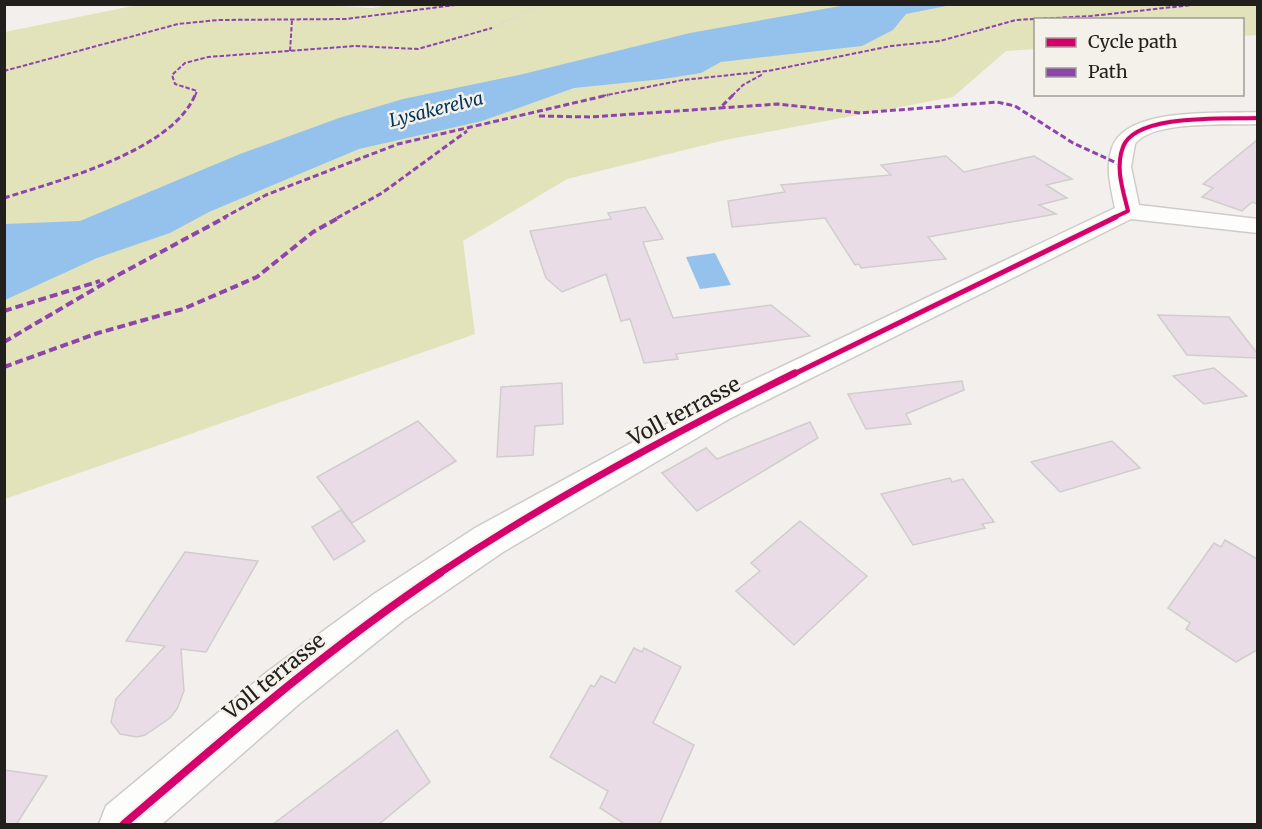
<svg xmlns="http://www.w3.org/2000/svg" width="1262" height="829" font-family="Merriweather,serif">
  <rect width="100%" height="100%" fill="#f2efec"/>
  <polygon fill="#e2e3bb" points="142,4 305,4 372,8 396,4 1257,5 1257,35 1243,36 1242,20 1036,20 1035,49 1006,51 953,97 725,140 567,179 463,241 475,334 5,499 5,32"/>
  <g fill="#94c2ed">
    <polygon points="852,4 951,5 906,14 893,30 862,46 721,62 701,73 663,79 574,88 482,121 359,149 209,212 170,233 97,258 5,300 5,224 80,221 240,154 339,118 403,99 519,75 690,33"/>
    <polygon points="715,253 731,285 700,289 686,257"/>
  </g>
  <g fill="#eadce6" stroke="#d0cdcd" stroke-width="1.5">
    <polygon points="1257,140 1257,204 1252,202 1242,211 1202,197 1213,188 1203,184"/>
    <polygon points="946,156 964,172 1034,156 1072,179 1046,185 1067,198 1039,205 1056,214 928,237 946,259 861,268 859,264 855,265 825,218 732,227 728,201 785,192 781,185 891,175 881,165"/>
    <polygon points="645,207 663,239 643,242 673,318 771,305 810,336 676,354 678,359 644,363 630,319 621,321 606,274 562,292 546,278 530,231 611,219 608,213"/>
    <polygon points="1158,315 1229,317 1257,353 1257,358 1187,355"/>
    <polygon points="1214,368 1247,396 1204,404 1173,376"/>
    <polygon points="962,381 964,390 906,414 911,424 866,429 848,394"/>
    <polygon points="562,383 563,424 535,426 533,455 497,457 501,387"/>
    <polygon points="418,421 456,461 352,523 317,477"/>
    <polygon points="810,422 818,438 697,511 662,473 706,448 717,459"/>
    <polygon points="1112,441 1140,468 1060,492 1031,462"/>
    <polygon points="950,478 952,482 963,479 994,522 982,524 985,528 913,545 881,494"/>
    <polygon points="341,510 365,541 334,560 312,527"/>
    <polygon points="800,521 867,576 794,645 736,591 760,571 751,563"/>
    <polygon points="1225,540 1257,559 1257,650 1236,662 1186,629 1190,623 1168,608 1214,543 1221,547"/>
    <polygon points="185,552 258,561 206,652 181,649 184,691 177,709 170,718 145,735 137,737 120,734 111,722 116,699 165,646 126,641"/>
    <polygon points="634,648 642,652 644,648 681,667 653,723 694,745 659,825 626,825 600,808 608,791 550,757 591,685 594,687 601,676 615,683"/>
    <polygon points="397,730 430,782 378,825 272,825"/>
    <polygon points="4,770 47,776 16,825 4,825"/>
  </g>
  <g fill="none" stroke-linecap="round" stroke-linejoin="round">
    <defs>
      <path id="minor" d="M1258,112V124C1229,125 1152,120 1135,144L1131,167L1139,205L1258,219V233L1131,219L729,419L503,552L404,620L299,704L162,824H99L106,806L267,672L374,594L475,528L705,403L1115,208C1111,188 1105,168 1112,148C1126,106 1221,114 1258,112Z"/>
    </defs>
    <use href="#minor" stroke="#ceccc9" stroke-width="3"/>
    <polyline stroke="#d8d8d7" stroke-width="2" stroke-dasharray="1 2" stroke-linecap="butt" points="492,28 543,4"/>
    <use href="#minor" fill="#fdfdfc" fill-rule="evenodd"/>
    <g stroke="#8e44ad" stroke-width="2" stroke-dasharray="4.5 2" stroke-linecap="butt">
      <polyline points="290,51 292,20"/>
      <polyline points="4,71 178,24 218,20 346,19 463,4"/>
      <polyline points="195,96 197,91 175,84 172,75 185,63 208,57 355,46 418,49 492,28"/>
      <polyline points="602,96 683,80 768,71 891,46 940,41 1016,20 1091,16 1201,4"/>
      <polyline points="732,96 743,85 763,74"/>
    </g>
    <g stroke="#8e44ad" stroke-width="3" stroke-dasharray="6 3" stroke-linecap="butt">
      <polyline points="733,95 720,108 778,104 860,113 997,102 1015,106 1073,143 1119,164"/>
      <polyline points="539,116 591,117 720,108"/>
      <path d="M4,198C58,181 172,151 195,95"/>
      <polyline points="223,218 266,195 398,144 608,95"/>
      <polyline points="337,218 382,193 467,131"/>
    </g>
    <g stroke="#8e44ad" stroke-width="4" stroke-dasharray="8 4" stroke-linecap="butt">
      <polyline points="4,311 100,281"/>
      <polyline points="4,342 120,274 226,217"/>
      <polyline points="4,367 98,333 183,309 257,277 313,232 340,217"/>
    </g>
    <defs>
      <path id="cycleway-far3" d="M1113,218L1128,211C1123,190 1115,168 1123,147C1135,113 1228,119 1258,118"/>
      <polyline id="cycleway-far2" points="792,375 1116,217"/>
      <path id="cycleway-far1" d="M438,574C551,499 673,433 795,373"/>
      <path id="cycleway" d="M124,824C227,736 328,648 440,573"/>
    </defs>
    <use href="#cycleway-far3" stroke="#f4f0ea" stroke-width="6"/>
    <use href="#cycleway-far2" stroke="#f4f0ea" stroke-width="8"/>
    <use href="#cycleway-far1" stroke="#f4f0ea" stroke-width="10"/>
    <use href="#cycleway" stroke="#f4f0ea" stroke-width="12"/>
    <use href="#cycleway-far3" stroke="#d6006c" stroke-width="4"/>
    <use href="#cycleway-far2" stroke="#d6006c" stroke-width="5"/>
    <use href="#cycleway-far1" stroke="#d6006c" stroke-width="7"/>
    <use href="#cycleway" stroke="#d6006c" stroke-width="8"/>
  </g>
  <g text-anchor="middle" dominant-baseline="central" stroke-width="5" stroke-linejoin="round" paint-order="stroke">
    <g font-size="18" font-style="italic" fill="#00355c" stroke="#f4f0ea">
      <text transform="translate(436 109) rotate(-14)">Lysakerelva</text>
    </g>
    <g font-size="21" fill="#21201d" stroke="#f4f0ea">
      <text transform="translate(684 411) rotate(-28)">Voll terrasse</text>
      <text transform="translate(274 676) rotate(-39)">Voll terrasse</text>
    </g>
  </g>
  <rect width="1262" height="829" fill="none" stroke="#21201d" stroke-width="12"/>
  <rect x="1034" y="18" width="210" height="78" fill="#f4f0ea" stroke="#a09d98" stroke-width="1.5"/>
  <rect x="1046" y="38" width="30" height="9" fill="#d6006c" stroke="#a09d98" stroke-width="1.5"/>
  <text x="1088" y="48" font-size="18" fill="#21201d">Cycle path</text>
  <rect x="1046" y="68" width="30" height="9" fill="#8e44ad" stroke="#a09d98" stroke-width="1.5"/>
  <text x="1088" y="78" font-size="18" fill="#21201d">Path</text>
</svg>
